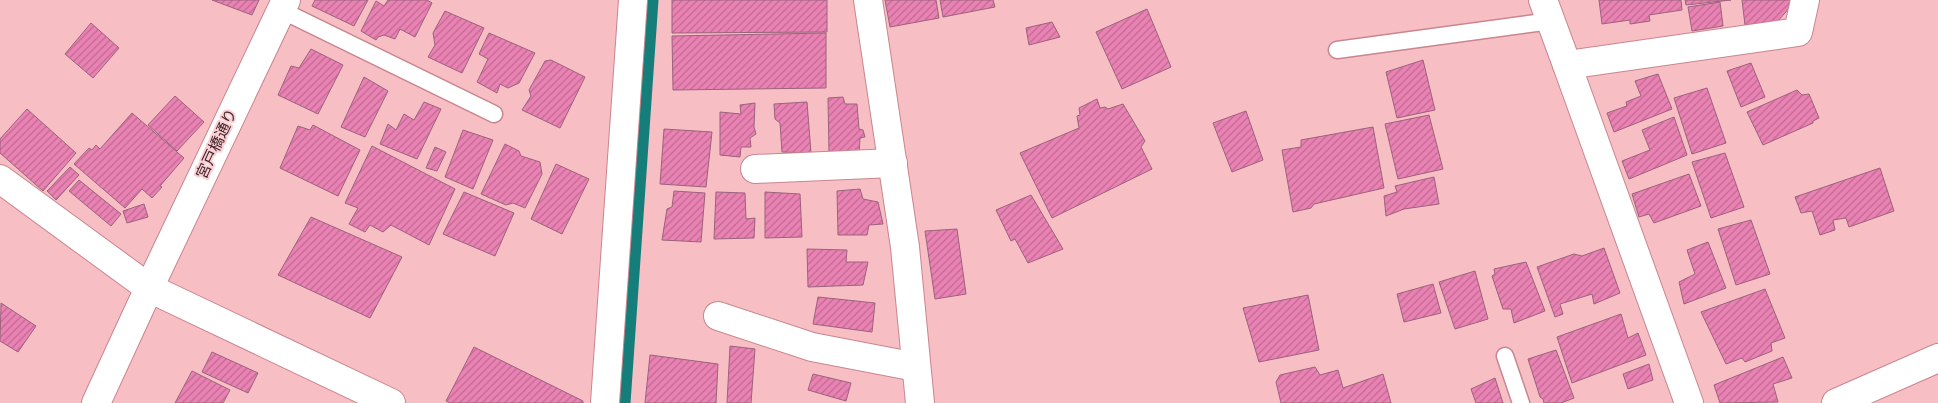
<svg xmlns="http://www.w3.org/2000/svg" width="1938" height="403" font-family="'Sofia Sans Condensed','Noto Sans JP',sans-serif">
  <defs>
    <pattern id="building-hatch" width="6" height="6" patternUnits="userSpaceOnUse" patternTransform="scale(1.25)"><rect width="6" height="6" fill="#ea82b4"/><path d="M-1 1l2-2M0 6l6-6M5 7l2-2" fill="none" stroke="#bf6a92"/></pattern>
  </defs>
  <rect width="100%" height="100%" fill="#f7bec4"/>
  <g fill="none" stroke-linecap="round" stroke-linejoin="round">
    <polyline stroke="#157e7b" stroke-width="11" points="625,403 653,0"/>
  </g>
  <g fill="url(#building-hatch)" stroke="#9c627c">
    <polygon points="212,0 259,0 252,15"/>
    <polygon points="315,0 368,0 354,26 312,6"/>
    <polygon points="388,0 427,0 432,3 415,37 400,29 395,39 384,35 378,37 376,40 361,31 376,1 384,6"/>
    <polygon points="672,0 827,0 827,32 672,33"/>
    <polygon points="885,0 936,0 939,18 890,27"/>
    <polygon points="940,0 993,0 995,7 943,17"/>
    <polygon points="1599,0 1681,0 1682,10 1649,15 1650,21 1630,24 1630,20 1602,24"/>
    <polygon points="1685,0 1731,0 1686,5"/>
    <polygon points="1742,0 1791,0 1790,7 1778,21 1745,25"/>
    <polygon points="1720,2 1723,26 1692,31 1688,7"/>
    <polygon points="1147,9 1171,67 1122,89 1096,32"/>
    <polygon points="445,11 484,28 462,73 428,57 435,45 433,33"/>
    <polygon points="1052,22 1060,37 1029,45 1026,28"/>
    <polygon points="91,23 119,48 93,78 65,54"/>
    <polygon points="489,33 535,53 519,83 508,88 500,84 497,93 477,82 488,59 479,54"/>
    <polygon points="826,33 826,88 673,90 672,36"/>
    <polygon points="311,49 343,65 318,114 278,95 291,66 299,68"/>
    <polygon points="551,60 585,77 560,128 522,110 531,96 529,90 545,61"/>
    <polygon points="1423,60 1435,110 1397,118 1386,72"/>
    <polygon points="1751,63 1765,97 1741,107 1727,71"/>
    <polygon points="1658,74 1672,109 1614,132 1607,113 1627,106 1626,102 1641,96 1635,81"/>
    <polygon points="364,77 388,91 365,137 341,127"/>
    <polygon points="1707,88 1726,143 1692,154 1674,98"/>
    <polygon points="1797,90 1802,95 1809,94 1819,118 1813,121 1813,123 1763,145 1747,112"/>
    <polygon points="175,96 204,122 177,151 148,125"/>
    <polygon points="843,97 845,104 857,104 859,129 863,130 865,137 860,138 859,154 829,155 828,98"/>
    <polygon points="1097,99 1100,108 1105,107 1108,109 1123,104 1145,141 1141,147 1152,169 1052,218 1020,153 1079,128 1077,116 1080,115 1079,108"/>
    <polygon points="424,102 441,109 417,159 380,144 388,124 396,130 404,114 414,120"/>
    <polygon points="807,102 811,153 782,152 780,123 775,119 774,104"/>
    <polygon points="755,103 754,127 756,134 750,138 751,147 741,147 740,157 720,155 720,112 741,114 740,105"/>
    <polygon points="27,109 76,153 43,191 0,153 0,139"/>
    <polygon points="1246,111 1263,160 1232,172 1213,123"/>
    <polygon points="132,113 184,158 160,186 162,187 152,198 142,189 125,208 74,164 89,148 92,150 96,145 100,149"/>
    <polygon points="1429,115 1443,169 1398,179 1385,124"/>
    <polygon points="1674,117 1687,155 1629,179 1622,161 1650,150 1642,130"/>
    <polygon points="313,125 360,150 338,196 280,168 298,126 310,130"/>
    <polygon points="1373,127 1384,188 1314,204 1311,208 1293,212 1282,150 1301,147 1301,140"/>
    <polygon points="664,129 712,132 706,187 660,184"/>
    <polygon points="463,130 493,140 473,189 445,177"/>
    <polygon points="505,144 519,151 521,156 540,162 542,174 525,208 513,203 506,205 481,194"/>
    <polygon points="372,146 455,189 429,245 391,225 383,232 370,225 365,232 349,224 358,208 345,203"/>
    <polygon points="435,147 446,152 437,171 426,168"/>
    <polygon points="1725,153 1744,207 1711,218 1692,162"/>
    <polygon points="556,164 589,179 562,234 531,219"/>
    <polygon points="70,167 79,175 56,200 47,191"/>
    <polygon points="1880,168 1894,211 1849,227 1846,218 1833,220 1835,230 1820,235 1812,211 1801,213 1795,197"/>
    <polygon points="1689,174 1701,206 1654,223 1649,214 1639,217 1632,194"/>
    <polygon points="1434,177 1439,204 1404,209 1386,216 1384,196 1397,192 1395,186"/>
    <polygon points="79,180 121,214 111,226 69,191"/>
    <polygon points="860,189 863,199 878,202 883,224 869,225 867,235 838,235 837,191"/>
    <polygon points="674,191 705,193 701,242 662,240 667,209 672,207"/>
    <polygon points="464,192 514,213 495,256 443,234"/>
    <polygon points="716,192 745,193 746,219 755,218 754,238 714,239"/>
    <polygon points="765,192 800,194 802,237 765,238"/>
    <polygon points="1031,195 1063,249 1028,263 1015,239 1011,241 996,210"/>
    <polygon points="144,204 148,217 127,223 123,211"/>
    <polygon points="311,217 402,257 370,318 278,275"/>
    <polygon points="1751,220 1770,274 1736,285 1718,229"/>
    <polygon points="957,229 966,294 935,299 925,231"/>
    <polygon points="1708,242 1726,288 1684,304 1679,282 1695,274 1687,250"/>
    <polygon points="1604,248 1620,293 1594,304 1592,294 1560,304 1563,314 1555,317 1537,267 1574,254 1582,256"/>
    <polygon points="807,249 847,250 846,262 868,262 863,285 808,287"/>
    <polygon points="1526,262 1545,311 1514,323 1511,309 1503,309 1492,276 1495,274 1494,269"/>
    <polygon points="1475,271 1488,319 1455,329 1439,282"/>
    <polygon points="1433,284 1441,313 1404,322 1397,294"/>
    <polygon points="1765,289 1785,338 1771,343 1772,351 1745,362 1742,358 1726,364 1701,312"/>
    <polygon points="1308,295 1319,350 1259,362 1243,308"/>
    <polygon points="818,297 875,303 872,332 813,324"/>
    <polygon points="1,303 36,326 18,352 0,341"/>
    <polygon points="1621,314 1628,338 1638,333 1646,355 1572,383 1557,337"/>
    <polygon points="730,346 755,349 751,403 727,403"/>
    <polygon points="474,347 583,401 583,403 450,403 446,401"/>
    <polygon points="1556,350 1574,398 1561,403 1544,403 1543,399 1540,397 1528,359"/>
    <polygon points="212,352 258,373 248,393 202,372"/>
    <polygon points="650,355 718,364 716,403 645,403"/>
    <polygon points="1783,357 1792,378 1773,384 1778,402 1720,403 1714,385"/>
    <polygon points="1649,364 1653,380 1628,389 1623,374"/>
    <polygon points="1315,367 1320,375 1338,370 1343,388 1383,374 1391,403 1281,403 1276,382 1280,375"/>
    <polygon points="192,371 230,390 223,403 175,403"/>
    <polygon points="813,374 851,383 846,401 808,390"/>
    <polygon points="1495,378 1503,403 1476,403 1471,389"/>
  </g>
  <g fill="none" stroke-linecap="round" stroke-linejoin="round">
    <defs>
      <g id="lane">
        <polyline points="281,10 494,114"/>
        <polyline points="1337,50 1551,21"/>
        <polyline points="1505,356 1521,403"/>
      </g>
      <g id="street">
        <polyline points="868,0 905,247 920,403"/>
        <polyline points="1543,0 1567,65 1798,32 1805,0"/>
        <polyline points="1567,65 1689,403"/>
        <polyline points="755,169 893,163"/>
        <polyline points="718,316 812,347 916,367"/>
        <polyline points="96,403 149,288"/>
      </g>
      <g id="secondary">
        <polyline points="0,179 149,288 391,403"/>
        <polyline points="149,288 286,0"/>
        <polyline points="605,403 633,0"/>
        <polyline points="1836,403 1938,358"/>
      </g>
    </defs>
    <use href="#lane" stroke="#c9868f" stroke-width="19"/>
    <use href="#street" stroke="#c9868f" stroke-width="30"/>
    <use href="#secondary" stroke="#c9868f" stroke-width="30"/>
    <use href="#lane" stroke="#fff" stroke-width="16"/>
    <use href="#street" stroke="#fff" stroke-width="28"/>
    <use href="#secondary" stroke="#fff" stroke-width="28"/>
  </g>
  <g text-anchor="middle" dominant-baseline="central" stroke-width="4" stroke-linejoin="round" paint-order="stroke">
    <g font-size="15" fill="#391f22" stroke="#fbcfd4">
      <text transform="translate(217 144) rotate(-65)">宮戸橋通り</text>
    </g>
  </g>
</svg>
